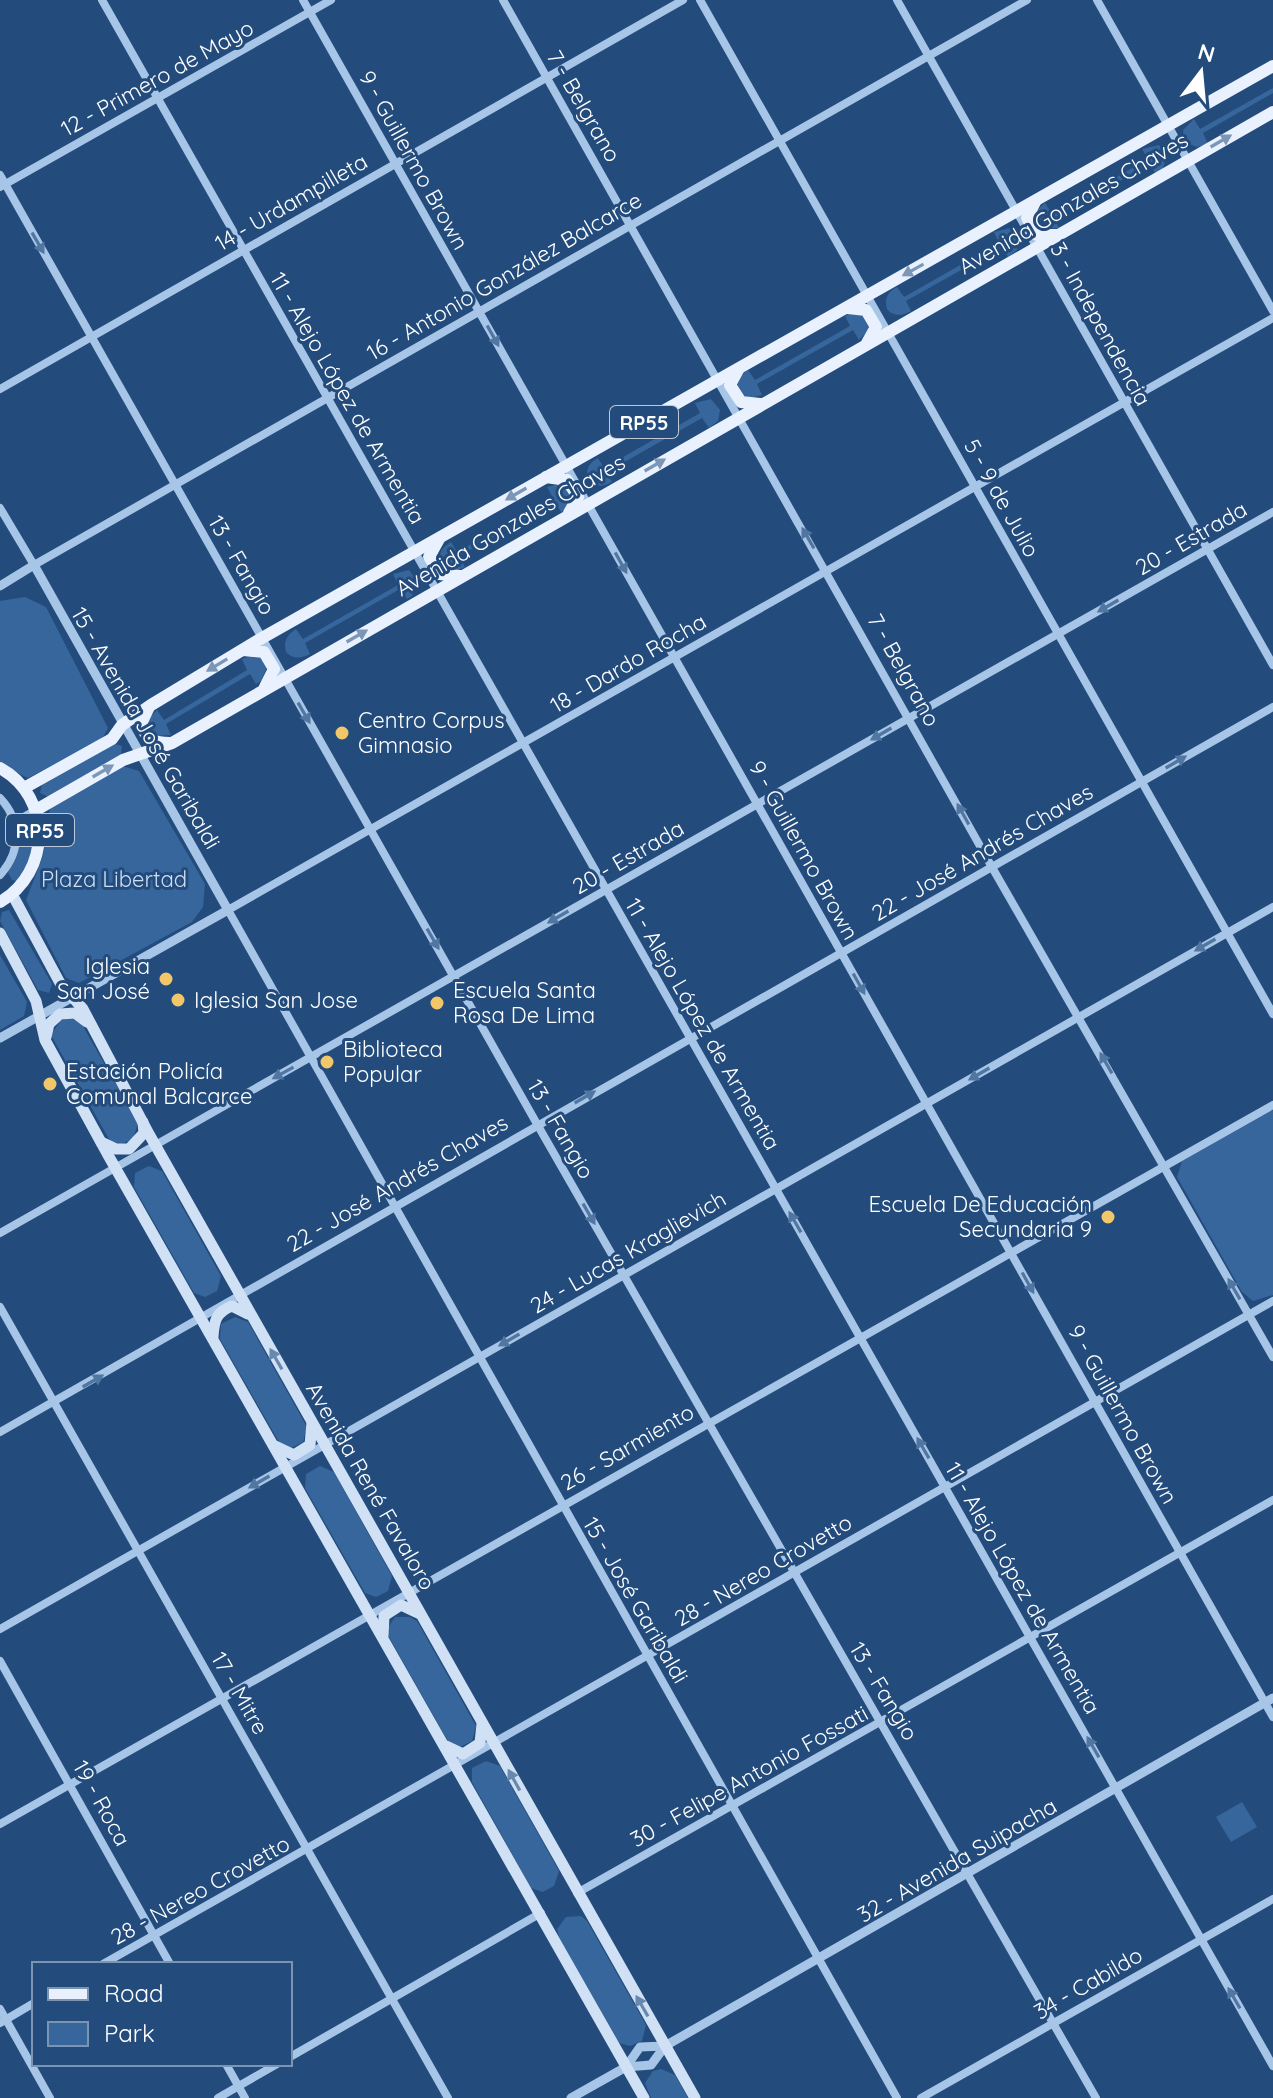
<svg xmlns="http://www.w3.org/2000/svg" width="1273" height="2098" font-family="Quicksand,sans-serif">
  <rect width="100%" height="100%" fill="#234c7d"/>
  <g fill="#36669b">
    <polygon points="1273,88 1273,93 1203,133 1208,144 1197,147 1184,142 1183,130 1194,119 1200,129"/>
    <polygon points="1159,145 1167,156 1162,171 1156,174 1150,164 1054,218 1059,228 1038,229 1034,221 1037,210 1045,203 1052,214 1148,159 1142,149"/>
    <path d="M1010,228L1019,239L1017,250L1008,257L1002,247L906,301L911,311C903,316 893,317 887,309C884,298 888,292 897,287L904,297L999,243L994,232Z"/>
    <polygon points="850,313 866,314 870,329 859,340 853,330 757,384 762,395 746,399 737,388 739,377 748,370 755,380 850,326 845,316"/>
    <path d="M711,399L720,410L718,421L709,428L702,418L607,472L612,482C604,487 594,488 588,480C585,469 589,463 598,458L604,468L700,413L695,403Z"/>
    <path d="M564,483L573,495L567,509L561,512L555,502L459,556L465,567C456,571 447,573 441,565C438,554 441,548 451,542L457,552L553,498L547,487Z"/>
    <path d="M409,570L418,582L412,596L407,599L400,589L305,643L310,654C302,658 293,660 286,652C283,641 287,635 296,629L303,639L398,585L393,574Z"/>
    <polygon points="25,597 46,607 108,728 102,739 28,778 0,765 0,601"/>
    <polygon points="253,655 263,658 267,667 261,681 256,684 250,674 166,724 171,735 150,736 146,721 157,710 164,720 247,670 242,659"/>
    <polygon points="112,743 122,746 121,755 49,797 40,793 42,784"/>
    <polygon points="122,766 139,771 205,884 203,907 192,922 79,983 66,978 26,900 43,856 50,808"/>
    <path d="M26,827L34,830L32,858L17,881L12,880L8,872C17,858 16,836 26,827Z"/>
    <polygon points="9,910 52,984 49,993 38,990 0,921 2,912"/>
    <polygon points="0,955 27,1002 24,1016 0,1030"/>
    <polygon points="69,1018 80,1021 138,1123 133,1139 121,1144 110,1141 51,1035 61,1020"/>
    <polygon points="1273,1110 1273,1295 1253,1301 1242,1292 1177,1177 1182,1161"/>
    <polygon points="149,1166 162,1171 221,1276 217,1291 205,1297 194,1293 134,1187 135,1173"/>
    <polygon points="235,1317 248,1322 307,1427 303,1442 291,1448 280,1444 220,1339 221,1324"/>
    <polygon points="320,1466 334,1472 392,1576 388,1591 376,1597 365,1593 305,1488 306,1474"/>
    <polygon points="395,1617 410,1617 417,1621 476,1726 472,1741 460,1747 449,1743 389,1637 387,1629"/>
    <polygon points="486,1761 500,1766 559,1871 554,1886 543,1892 531,1888 472,1782 472,1768"/>
    <polygon points="1242,1802 1257,1827 1231,1842 1216,1817"/>
    <polygon points="581,1916 587,1921 646,2025 642,2041 630,2046 619,2043 559,1937 557,1929 566,1917"/>
    <polygon points="661,2069 675,2075 688,2098 651,2098 645,2083 653,2071"/>
  </g>
  <g fill="none" stroke-linecap="round" stroke-linejoin="round">
    <g stroke="#a7c5e6" stroke-width="8">
      <polyline points="102,0 1273,2066"/>
      <polyline points="303,0 1273,1717"/>
      <polyline points="503,0 993,869 1273,1357"/>
      <polyline points="700,0 1273,1014"/>
      <polyline points="897,0 1273,665"/>
      <polyline points="1097,0 1273,311"/>
      <polyline points="0,175 537,1124 1096,2098"/>
      <polyline points="0,187 331,0"/>
      <polyline points="0,389 683,0"/>
      <polyline points="0,508 34,565 1027,0"/>
      <path d="M0,798C22,821 21,852 0,875"/>
      <polyline points="15,822 36,810"/>
      <polyline points="0,1233 1273,512"/>
      <polyline points="0,1307 448,2098"/>
      <polyline points="0,1432 1273,707"/>
      <polyline points="0,1629 1273,907"/>
      <polyline points="0,1661 170,1964"/>
      <polyline points="0,1824 1273,1105"/>
      <polyline points="577,1893 1273,1500"/>
      <polyline points="103,1964 1273,1301"/>
      <polyline points="0,2009 50,2098"/>
      <polyline points="0,2023 34,2003"/>
      <polyline points="290,2057 541,1913"/>
      <polyline points="226,2064 245,2098"/>
      <polyline points="218,2098 277,2064"/>
      <polyline points="897,2098 228,910 1273,318"/>
      <polyline points="921,2098 1273,1899"/>
    </g>
    <g stroke="#a7c5e6" stroke-width="9">
      <polyline points="0,586 34,565 228,910 0,1038"/>
      <polyline points="626,2067 651,2065 665,2046"/>
      <polyline points="571,2098 626,2067 640,2047 665,2046 1273,1698"/>
    </g>
    <g stroke="#d1e1f5" stroke-width="11">
      <polyline points="12,894 60,983 83,1009 149,1134 695,2098"/>
      <polyline points="0,933 36,1001 45,1040 108,1155 644,2098"/>
      <polyline points="46,1037 49,1024 60,1014 75,1013 87,1022"/>
      <polyline points="101,1142 116,1149 129,1149 144,1133 143,1122"/>
      <path d="M213,1337C214,1321 216,1312 232,1306L248,1314"/>
      <polyline points="275,1446 294,1455 310,1445 312,1423"/>
      <polyline points="383,1636 384,1616 401,1605 418,1613"/>
      <polyline points="446,1746 463,1754 480,1743 482,1724"/>
    </g>
    <g stroke="#e8f1fd" stroke-width="12">
      <polyline points="1035,202 1027,218 1037,235 1056,235"/>
      <polyline points="848,308 866,310 876,327 867,343"/>
      <polyline points="738,370 730,385 741,402 760,404"/>
      <polyline points="546,477 567,480 578,497 569,513"/>
      <polyline points="439,539 429,557 439,574 460,576"/>
      <polyline points="243,650 264,652 274,669 265,687"/>
      <path d="M149,707L141,724C146,740 154,743 170,743"/>
      <path d="M0,768C53,797 51,873 0,902"/>
      <polyline points="24,788 112,739 122,725 151,705 262,638 1273,66"/>
      <polyline points="36,810 123,760 172,743 1273,112"/>
    </g>
  </g>
  <defs><path id="oneway-solid" d="M-6-.8H1V-3.2L6.5 0L1 3.2V.8H-6Z" transform="scale(2)"/></defs>
  <g fill="#7c96b7">
    <use href="#oneway-solid" transform="translate(1221 141) rotate(-30)"/>
    <use href="#oneway-solid" transform="translate(913 270) rotate(151)"/>
    <use href="#oneway-solid" transform="translate(655 465) rotate(-30)"/>
    <use href="#oneway-solid" transform="translate(516 494) rotate(150)"/>
    <use href="#oneway-solid" transform="translate(357 636) rotate(-30)"/>
    <use href="#oneway-solid" transform="translate(217 665) rotate(149)"/>
    <use href="#oneway-solid" transform="translate(103 771) rotate(-30)"/>
  </g>
  <g fill="#5176a2">
    <use href="#oneway-solid" transform="translate(38 243) rotate(60)"/>
    <use href="#oneway-solid" transform="translate(493 336) rotate(61)"/>
    <use href="#oneway-solid" transform="translate(808 538) rotate(-120)"/>
    <use href="#oneway-solid" transform="translate(621 563) rotate(61)"/>
    <use href="#oneway-solid" transform="translate(1108 606) rotate(150)"/>
    <use href="#oneway-solid" transform="translate(304 713) rotate(60)"/>
    <use href="#oneway-solid" transform="translate(881 734) rotate(150)"/>
    <use href="#oneway-solid" transform="translate(1176 762) rotate(-30)"/>
    <use href="#oneway-solid" transform="translate(963 814) rotate(-119)"/>
    <use href="#oneway-solid" transform="translate(558 917) rotate(150)"/>
    <use href="#oneway-solid" transform="translate(433 939) rotate(60)"/>
    <use href="#oneway-solid" transform="translate(1205 945) rotate(150)"/>
    <use href="#oneway-solid" transform="translate(859 984) rotate(61)"/>
    <use href="#oneway-solid" transform="translate(1106 1063) rotate(-120)"/>
    <use href="#oneway-solid" transform="translate(283 1073) rotate(151)"/>
    <use href="#oneway-solid" transform="translate(979 1074) rotate(150)"/>
    <use href="#oneway-solid" transform="translate(585 1097) rotate(-30)"/>
    <use href="#oneway-solid" transform="translate(589 1214) rotate(60)"/>
    <use href="#oneway-solid" transform="translate(795 1222) rotate(-120)"/>
    <use href="#oneway-solid" transform="translate(1028 1283) rotate(61)"/>
    <use href="#oneway-solid" transform="translate(1234 1289) rotate(-120)"/>
    <use href="#oneway-solid" transform="translate(509 1340) rotate(150)"/>
    <use href="#oneway-solid" transform="translate(93 1381) rotate(-30)"/>
    <use href="#oneway-solid" transform="translate(923 1448) rotate(-120)"/>
    <use href="#oneway-solid" transform="translate(259 1482) rotate(150)"/>
    <use href="#oneway-solid" transform="translate(1093 1747) rotate(-120)"/>
    <use href="#oneway-solid" transform="translate(1234 1998) rotate(-120)"/>
  </g>
  <g fill="#6988ad">
    <use href="#oneway-solid" transform="translate(276 1359) rotate(-120)"/>
    <use href="#oneway-solid" transform="translate(514 1780) rotate(-119)"/>
    <use href="#oneway-solid" transform="translate(642 2006) rotate(-120)"/>
  </g>
  <g fill="#f1c769" stroke="#234c7d" stroke-width="3">
    <circle cx="342" cy="733" r="8"/>
    <circle cx="166" cy="979" r="8"/>
    <circle cx="178" cy="1000" r="8"/>
    <circle cx="437" cy="1003" r="8"/>
    <circle cx="327" cy="1062" r="8"/>
    <circle cx="50" cy="1084" r="8"/>
    <circle cx="1108" cy="1217" r="8"/>
  </g>
  <g text-anchor="middle" dominant-baseline="central" stroke-width="6" stroke-linejoin="round" paint-order="stroke">
    <g fill="#234c7d" stroke="#bdc9d8" stroke-width="2">
      <rect x="610" y="406" width="68" height="32" rx="6"/>
      <rect x="6" y="814" width="68" height="32" rx="6"/>
    </g>
    <g font-size="20" font-weight="bold" fill="#fff">
      <text x="644" y="422">RP55</text>
      <text x="40" y="830">RP55</text>
    </g>
    <g font-size="22" fill="#fff" stroke="#234c7d">
      <text transform="translate(157 78) rotate(-29)">12 - Primero de Mayo</text>
      <text transform="translate(584 106) rotate(60)">7 - Belgrano</text>
      <text transform="translate(414 160) rotate(61)">9 - Guillermo Brown</text>
      <text transform="translate(291 202) rotate(-30)">14 - Urdampilleta</text>
      <text transform="translate(1073 203) rotate(-30)">Avenida Gonzales Chaves</text>
      <text transform="translate(504 276) rotate(-30)">16 - Antonio González Balcarce</text>
      <text transform="translate(1101 324) rotate(61)">3 - Independencia</text>
      <text transform="translate(348 398) rotate(60)">11 - Alejo López de Armentia</text>
      <text transform="translate(1002 498) rotate(61)">5 - 9 de Julio</text>
      <text transform="translate(510 525) rotate(-30)">Avenida Gonzales Chaves</text>
      <text transform="translate(1191 538) rotate(-30)">20 - Estrada</text>
      <text transform="translate(242 565) rotate(60)">13 - Fangio</text>
      <text transform="translate(628 663) rotate(-30)">18 - Dardo Rocha</text>
      <text transform="translate(904 670) rotate(61)">7 - Belgrano</text>
      <text transform="translate(146 728) rotate(60)">15 - Avenida José Garibaldi</text>
      <text transform="translate(804 850) rotate(61)">9 - Guillermo Brown</text>
      <text transform="translate(982 852) rotate(-30)">22 - José Andrés Chaves</text>
      <text transform="translate(628 857) rotate(-30)">20 - Estrada</text>
      <text transform="translate(703 1024) rotate(60)">11 - Alejo López de Armentia</text>
      <text transform="translate(561 1129) rotate(60)">13 - Fangio</text>
      <text transform="translate(397 1183) rotate(-30)">22 - José Andrés Chaves</text>
      <text transform="translate(628 1252) rotate(-30)">24 - Lucas Kraglievich</text>
      <text transform="translate(1123 1414) rotate(61)">9 - Guillermo Brown</text>
      <text transform="translate(627 1447) rotate(-30)">26 - Sarmiento</text>
      <text transform="translate(371 1486) rotate(60)">Avenida René Favaloro</text>
      <text transform="translate(763 1570) rotate(-30)">28 - Nereo Crovetto</text>
      <text transform="translate(1023 1588) rotate(60)">11 - Alejo López de Armentia</text>
      <text transform="translate(636 1600) rotate(60)">15 - José Garibaldi</text>
      <text transform="translate(884 1691) rotate(59)">13 - Fangio</text>
      <text transform="translate(240 1693) rotate(60)">17 - Mitre</text>
      <text transform="translate(749 1776) rotate(-29)">30 - Felipe Antonio Fossati</text>
      <text transform="translate(102 1803) rotate(61)">19 - Roca</text>
      <text transform="translate(957 1860) rotate(-30)">32 - Avenida Suipacha</text>
      <text transform="translate(200 1890) rotate(-29)">28 - Nereo Crovetto</text>
      <text transform="translate(1088 1983) rotate(-30)">34 - Cabildo</text>
    </g>
    <g font-size="22" fill="#fff" stroke="#234c7d" text-anchor="start">
      <text x="358" y="720">Centro Corpus<tspan x="358" dy="25">Gimnasio</tspan></text>
      <text x="150" y="966" text-anchor="end">Iglesia<tspan x="150" dy="25">San José</tspan></text>
      <text x="453" y="990">Escuela Santa<tspan x="453" dy="25">Rosa De Lima</tspan></text>
      <text x="194" y="1000">Iglesia San Jose</text>
      <text x="343" y="1049">Biblioteca<tspan x="343" dy="25">Popular</tspan></text>
      <text x="66" y="1071">Estación Policía<tspan x="66" dy="25">Comunal Balcarce</tspan></text>
      <text x="1092" y="1204" text-anchor="end">Escuela De Educación<tspan x="1092" dy="25">Secundaria 9</tspan></text>
    </g>
    <g font-size="22" fill="#cadef5" stroke="#234c7d">
      <text x="114" y="879">Plaza Libertad</text>
    </g>
  </g>
  <rect x="32" y="1962" width="260" height="104" fill="#234c7d" stroke="#7b94b1" stroke-width="2"/>
  <rect x="48" y="1988" width="40" height="12" fill="#e8f1fd" stroke="#7b94b1" stroke-width="2"/>
  <text x="104" y="2002" font-size="24" fill="#ffffff">Road</text>
  <rect x="48" y="2022" width="40" height="24" fill="#36669b" stroke="#7b94b1" stroke-width="2"/>
  <text x="104" y="2042" font-size="24" fill="#ffffff">Park</text>
  <g transform="translate(1201 72) rotate(16)" stroke="#234c7d" stroke-width="6" paint-order="stroke">
  <path d="M0-6L14 30L0 20L-14 30Z" fill="#ffffff"/>
  <text y="-12" font-size="22" font-weight="bold" text-anchor="middle" fill="#ffffff">N</text>
  </g>
</svg>
